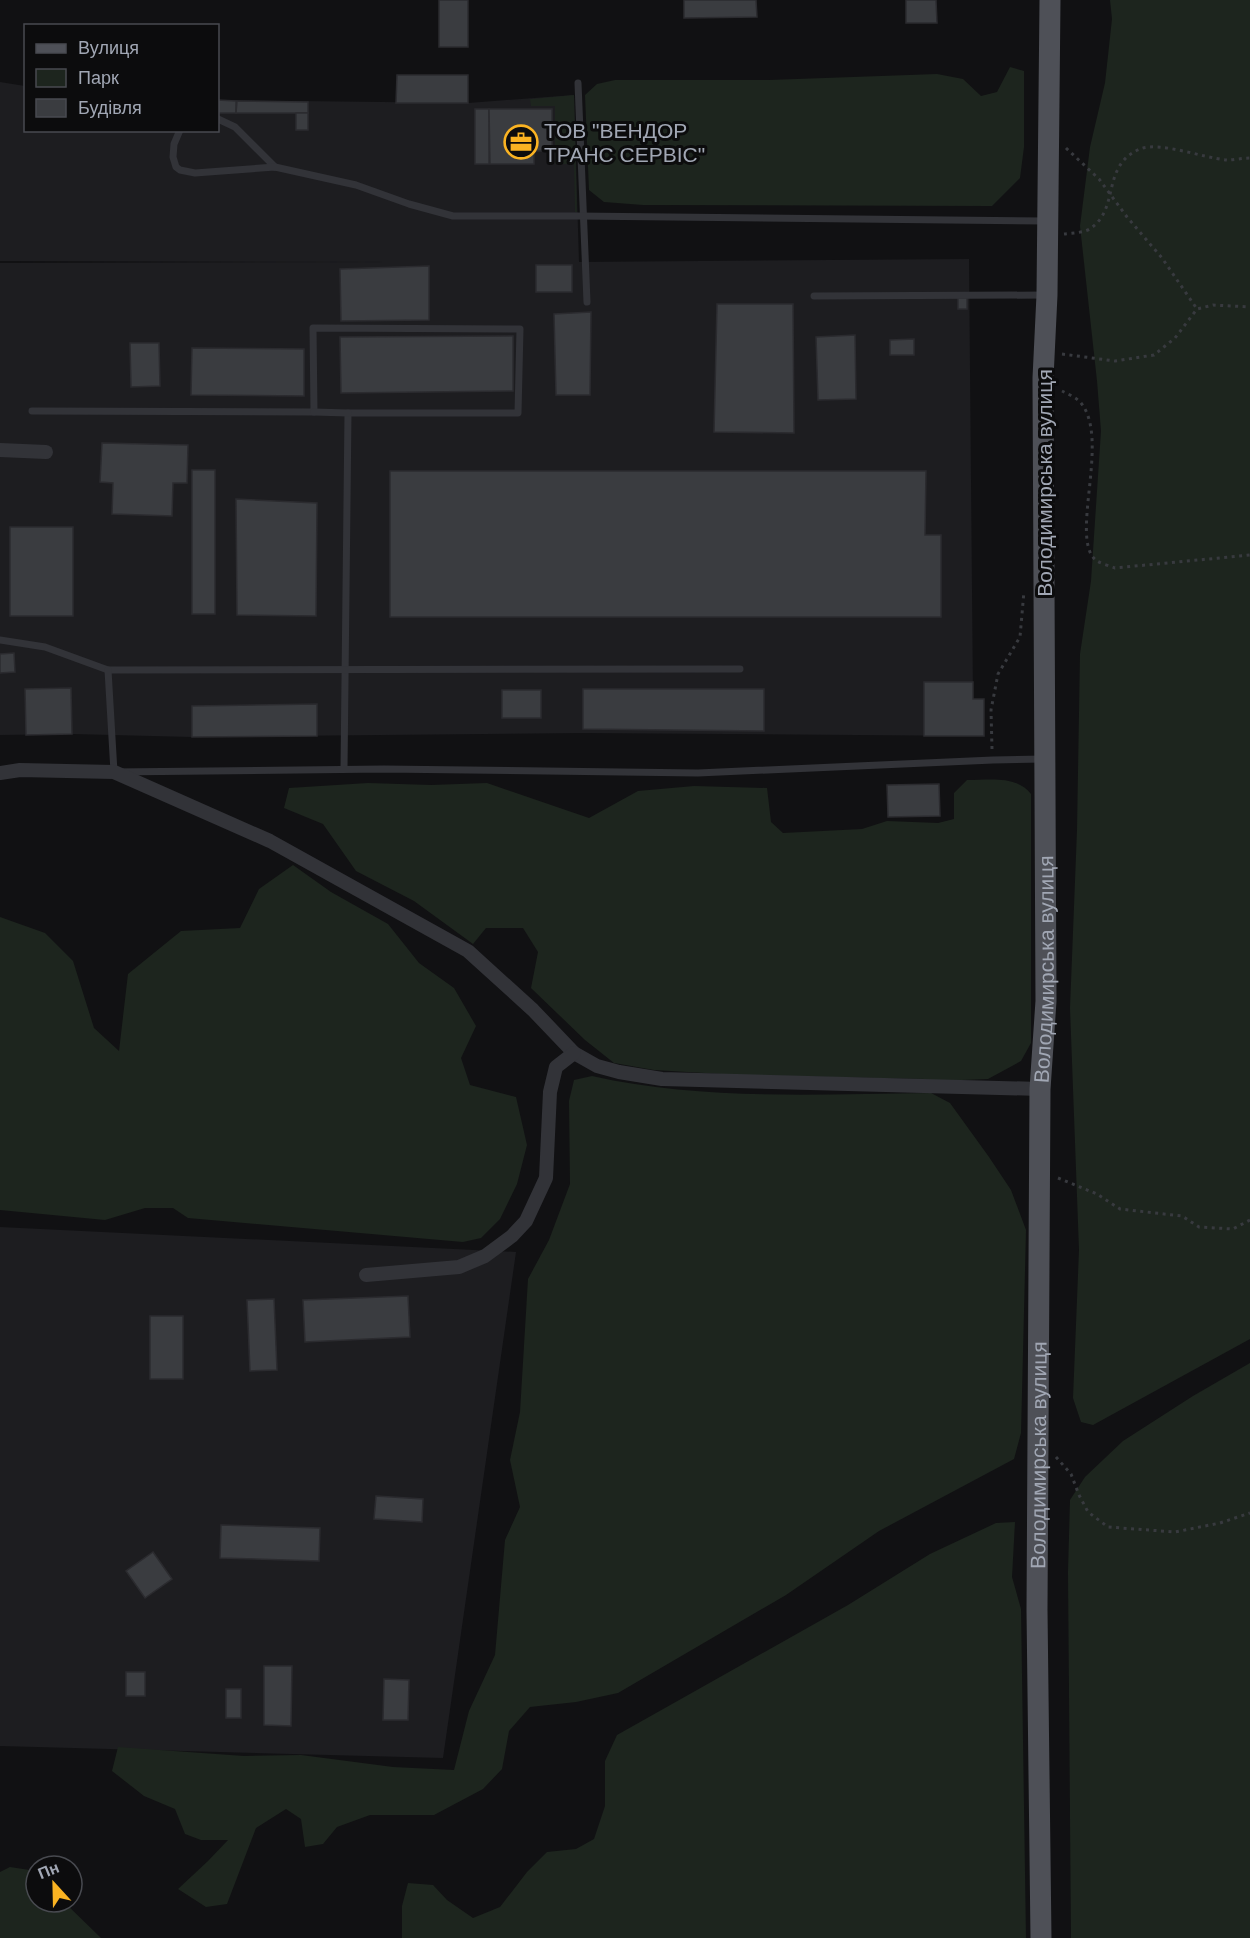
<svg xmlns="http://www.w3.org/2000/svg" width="1250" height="1938" font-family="Helvetica,sans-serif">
  <rect width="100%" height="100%" fill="#111113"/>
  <g fill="#1d1d20">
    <polygon points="0,82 25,86 26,130 218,130 218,100 468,103 574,95 579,262 969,259 973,699 984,699 984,736 583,733 192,737 72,734 0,735 0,263 403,262 0,261"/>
    <polygon points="0,1227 516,1252 443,1758 0,1746"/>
  </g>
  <g fill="#1d251e">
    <polygon points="1110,0 1250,0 1250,1339 1093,1425 1081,1422 1073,1398 1079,1250 1070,1008 1077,830 1080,654 1091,581 1101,431 1097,381 1080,226 1090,147 1105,83 1112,19"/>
    <polygon points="1010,67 1024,71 1024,147 1020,178 992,206 643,205 604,202 589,190 585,95 597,84 615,80 769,80 937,74 963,79 981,96 997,92"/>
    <polygon points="574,95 577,212 575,212 574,164 555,164 555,106 531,106 530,99 510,101"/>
    <path d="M967,780C990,780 1016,775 1031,794V1043L1021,1061L988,1079L936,1081L924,1079L738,1075L654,1070L614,1063L585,1040L531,988L538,952L523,928H486L473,944L414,901L356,871L323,824L284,808L289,788L368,783L431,785L487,783L589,818L638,791L694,786L767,788L771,822L783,833L862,829L887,821L938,823L954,819V793Z"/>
    <polygon points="293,865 331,892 388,924 419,963 454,988 476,1026 461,1058 470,1085 516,1097 527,1145 517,1184 500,1219 481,1238 463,1242 188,1218 173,1208 145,1208 105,1220 0,1210 0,917 45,933 73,961 94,1028 119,1051 128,974 181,931 240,928 259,889"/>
    <path d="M592,1076C703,1101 818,1094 931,1093L950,1103L989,1157L1011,1190L1026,1230L1021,1433L1014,1459L879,1531L786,1595L618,1693L576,1702L530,1707L509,1731L502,1769L483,1789L434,1815H370L337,1827L323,1844L305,1847L301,1819L286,1809L256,1828L227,1904L206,1907L178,1889L208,1861L228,1840H201L185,1834L175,1809L144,1796L112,1771L118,1747L244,1756L301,1755L393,1767L454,1770L469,1711L495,1655L505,1540L520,1507L510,1460L520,1412L528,1279L549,1240L570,1184L569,1101L574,1080Z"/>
    <polygon points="1250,1363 1250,1938 1071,1938 1068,1572 1070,1500 1085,1477 1123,1441 1193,1396"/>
    <polygon points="1015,1522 1012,1577 1021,1609 1026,1938 402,1938 402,1906 408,1883 433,1885 447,1900 473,1918 500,1907 527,1872 547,1852 576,1849 594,1839 605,1806 605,1761 617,1735 848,1605 930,1554 996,1523"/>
    <polygon points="10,1867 36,1871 36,1902 64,1902 101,1938 0,1938 0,1872"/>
  </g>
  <g fill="#3a3c40" stroke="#2b2b2f" stroke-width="1.5">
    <rect x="439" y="0" width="29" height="47"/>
    <polygon points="684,0 756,0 757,17 684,18"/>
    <polygon points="906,0 936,0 937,23 906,23"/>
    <polygon points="397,75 468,75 468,103 396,103"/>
    <polygon points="218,100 236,101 236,113 218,113"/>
    <polygon points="237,101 308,102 308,113 236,113"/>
    <rect x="475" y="109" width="14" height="55"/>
    <polygon points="489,109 552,109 552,151 534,151 534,164 490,164"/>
    <rect x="296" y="113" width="12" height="17"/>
    <rect x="536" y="265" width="36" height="27"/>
    <polygon points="429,266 429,320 341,321 340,269"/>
    <rect x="958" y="298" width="9" height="11"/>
    <polygon points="717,304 793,304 794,433 714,432"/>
    <polygon points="591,312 590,395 556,395 554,314"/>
    <polygon points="855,335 856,399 818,400 816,337"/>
    <polygon points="513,336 513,391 341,393 340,337"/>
    <polygon points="914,339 914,355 890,355 890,340"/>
    <polygon points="130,343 159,343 160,386 131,387"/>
    <polygon points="192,348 304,349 304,396 191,395"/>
    <polygon points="102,443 188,445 187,483 173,483 172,516 112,514 113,483 100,482"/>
    <rect x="192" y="470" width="23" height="144"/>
    <polygon points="390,471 926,471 925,535 941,535 941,617 390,617"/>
    <polygon points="236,499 317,503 316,616 237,615"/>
    <rect x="10" y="527" width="63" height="89"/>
    <polygon points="14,653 15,672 0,673 0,654"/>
    <polygon points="924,682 973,682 973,699 984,699 984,736 924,736"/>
    <polygon points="71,688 72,734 26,735 25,689"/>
    <polygon points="583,689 764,689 764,731 583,729"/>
    <rect x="502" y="690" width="39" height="28"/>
    <polygon points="317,704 317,736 192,737 192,706"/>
    <polygon points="939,784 940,816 888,817 887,785"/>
    <polygon points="408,1296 410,1337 305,1342 303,1300"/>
    <polygon points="274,1299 277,1370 250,1371 247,1300"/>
    <rect x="150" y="1316" width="33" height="63"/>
    <polygon points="376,1496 423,1499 422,1522 374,1519"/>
    <polygon points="221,1525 320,1528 319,1561 220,1558"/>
    <polygon points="153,1552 172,1579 145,1598 126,1571"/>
    <polygon points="264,1666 292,1666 291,1726 264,1725"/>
    <rect x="126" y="1672" width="19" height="24"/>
    <polygon points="384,1679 409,1680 408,1720 383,1720"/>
    <rect x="226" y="1689" width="15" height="29"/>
  </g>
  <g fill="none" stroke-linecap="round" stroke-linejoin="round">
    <g stroke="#383a3f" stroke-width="3" stroke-dasharray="3 4.5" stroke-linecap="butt">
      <polyline points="1066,148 1099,179 1127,217 1162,258 1197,309"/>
      <path d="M1064,234C1072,233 1085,233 1091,228C1120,208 1101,165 1140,149C1160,141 1203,158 1227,160C1234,160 1242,158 1250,158"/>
      <polyline points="1062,354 1115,361 1154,355 1175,338 1197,309 1213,305 1250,307"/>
      <path d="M1062,391C1068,394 1077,398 1081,403C1111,440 1068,541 1097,561C1102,564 1110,566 1115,568L1250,555"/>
      <polyline points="992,749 991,710 998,674 1020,637 1024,591"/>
      <polyline points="1058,1178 1097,1194 1120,1209 1182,1216 1199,1227 1233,1229 1250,1220"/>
      <polyline points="1056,1457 1071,1474 1079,1495 1088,1512 1108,1527 1175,1532 1220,1523 1250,1513"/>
    </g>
    <g stroke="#323338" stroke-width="7">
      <polyline points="578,83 587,302"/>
      <polyline points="218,119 235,127 275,167"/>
      <polyline points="180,130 174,144 173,157 176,167 180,170 195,173 275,167 356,185 409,204 453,216 577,216 1045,221"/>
      <polyline points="814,296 1045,295"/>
      <polyline points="32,411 314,412 313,328 520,329 518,413 348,413 344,769"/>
      <polyline points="314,412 348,413"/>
      <polyline points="0,640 45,647 108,670 740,669"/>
      <polyline points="108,670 114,772 384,769 698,773 993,760 1043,759"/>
    </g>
    <g stroke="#323338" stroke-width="14">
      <polyline points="0,450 46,452"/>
      <polyline points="0,773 20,770 114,772 270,841 468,951 533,1010 574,1053 597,1066 619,1072 662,1079 1040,1089"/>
      <polyline points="366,1275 459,1267 485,1256 512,1236 526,1221 546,1178 550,1092 556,1067 574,1053"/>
    </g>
    <path stroke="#4e5057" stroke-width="21" id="s1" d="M1041,1938L1037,1610L1040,1089L1046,1001L1043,378L1047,295L1050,0"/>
  </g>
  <defs>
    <symbol id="office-ring" viewBox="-11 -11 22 22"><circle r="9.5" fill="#0c0c0d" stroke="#fab322" stroke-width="1.5"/><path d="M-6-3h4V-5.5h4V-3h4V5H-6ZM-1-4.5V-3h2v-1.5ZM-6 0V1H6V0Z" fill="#fab322"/></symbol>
  </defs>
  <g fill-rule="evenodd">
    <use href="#office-ring" x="502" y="123" width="38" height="38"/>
  </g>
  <g text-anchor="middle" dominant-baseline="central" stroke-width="6" stroke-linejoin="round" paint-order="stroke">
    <g font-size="21" fill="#a1a7b4" stroke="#0c0c0d" text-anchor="start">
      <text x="544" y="130">ТОВ "ВЕНДОР<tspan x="544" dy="24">ТРАНС СЕРВІС"</tspan></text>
    </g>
    <g font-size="21" fill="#a1a7b4" stroke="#0c0c0d">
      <text transform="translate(1044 483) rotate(-90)">Володимирська вулиця</text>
      <text stroke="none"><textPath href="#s1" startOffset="969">Володимирська вулиця</textPath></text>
      <text stroke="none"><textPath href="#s1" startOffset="483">Володимирська вулиця</textPath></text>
    </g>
  </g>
  <rect x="24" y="24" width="195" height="108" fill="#0c0c0d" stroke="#484a50" stroke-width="1.5"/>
  <rect x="36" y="44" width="30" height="9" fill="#4e5057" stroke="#484a50" stroke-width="1.5"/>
  <text x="78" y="54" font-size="18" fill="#a1a7b4">Вулиця</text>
  <rect x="36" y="69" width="30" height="18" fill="#1d251e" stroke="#484a50" stroke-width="1.5"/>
  <text x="78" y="84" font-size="18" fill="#a1a7b4">Парк</text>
  <rect x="36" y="99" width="30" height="18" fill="#3a3c40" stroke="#484a50" stroke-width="1.5"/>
  <text x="78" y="114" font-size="18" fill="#a1a7b4">Будівля</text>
  <g transform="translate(54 1884) rotate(338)"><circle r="28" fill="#0c0c0d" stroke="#484a50" stroke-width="1.5"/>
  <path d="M0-4.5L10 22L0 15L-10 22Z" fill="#fab322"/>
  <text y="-9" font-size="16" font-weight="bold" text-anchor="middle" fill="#a1a7b4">Пн</text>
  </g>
</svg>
